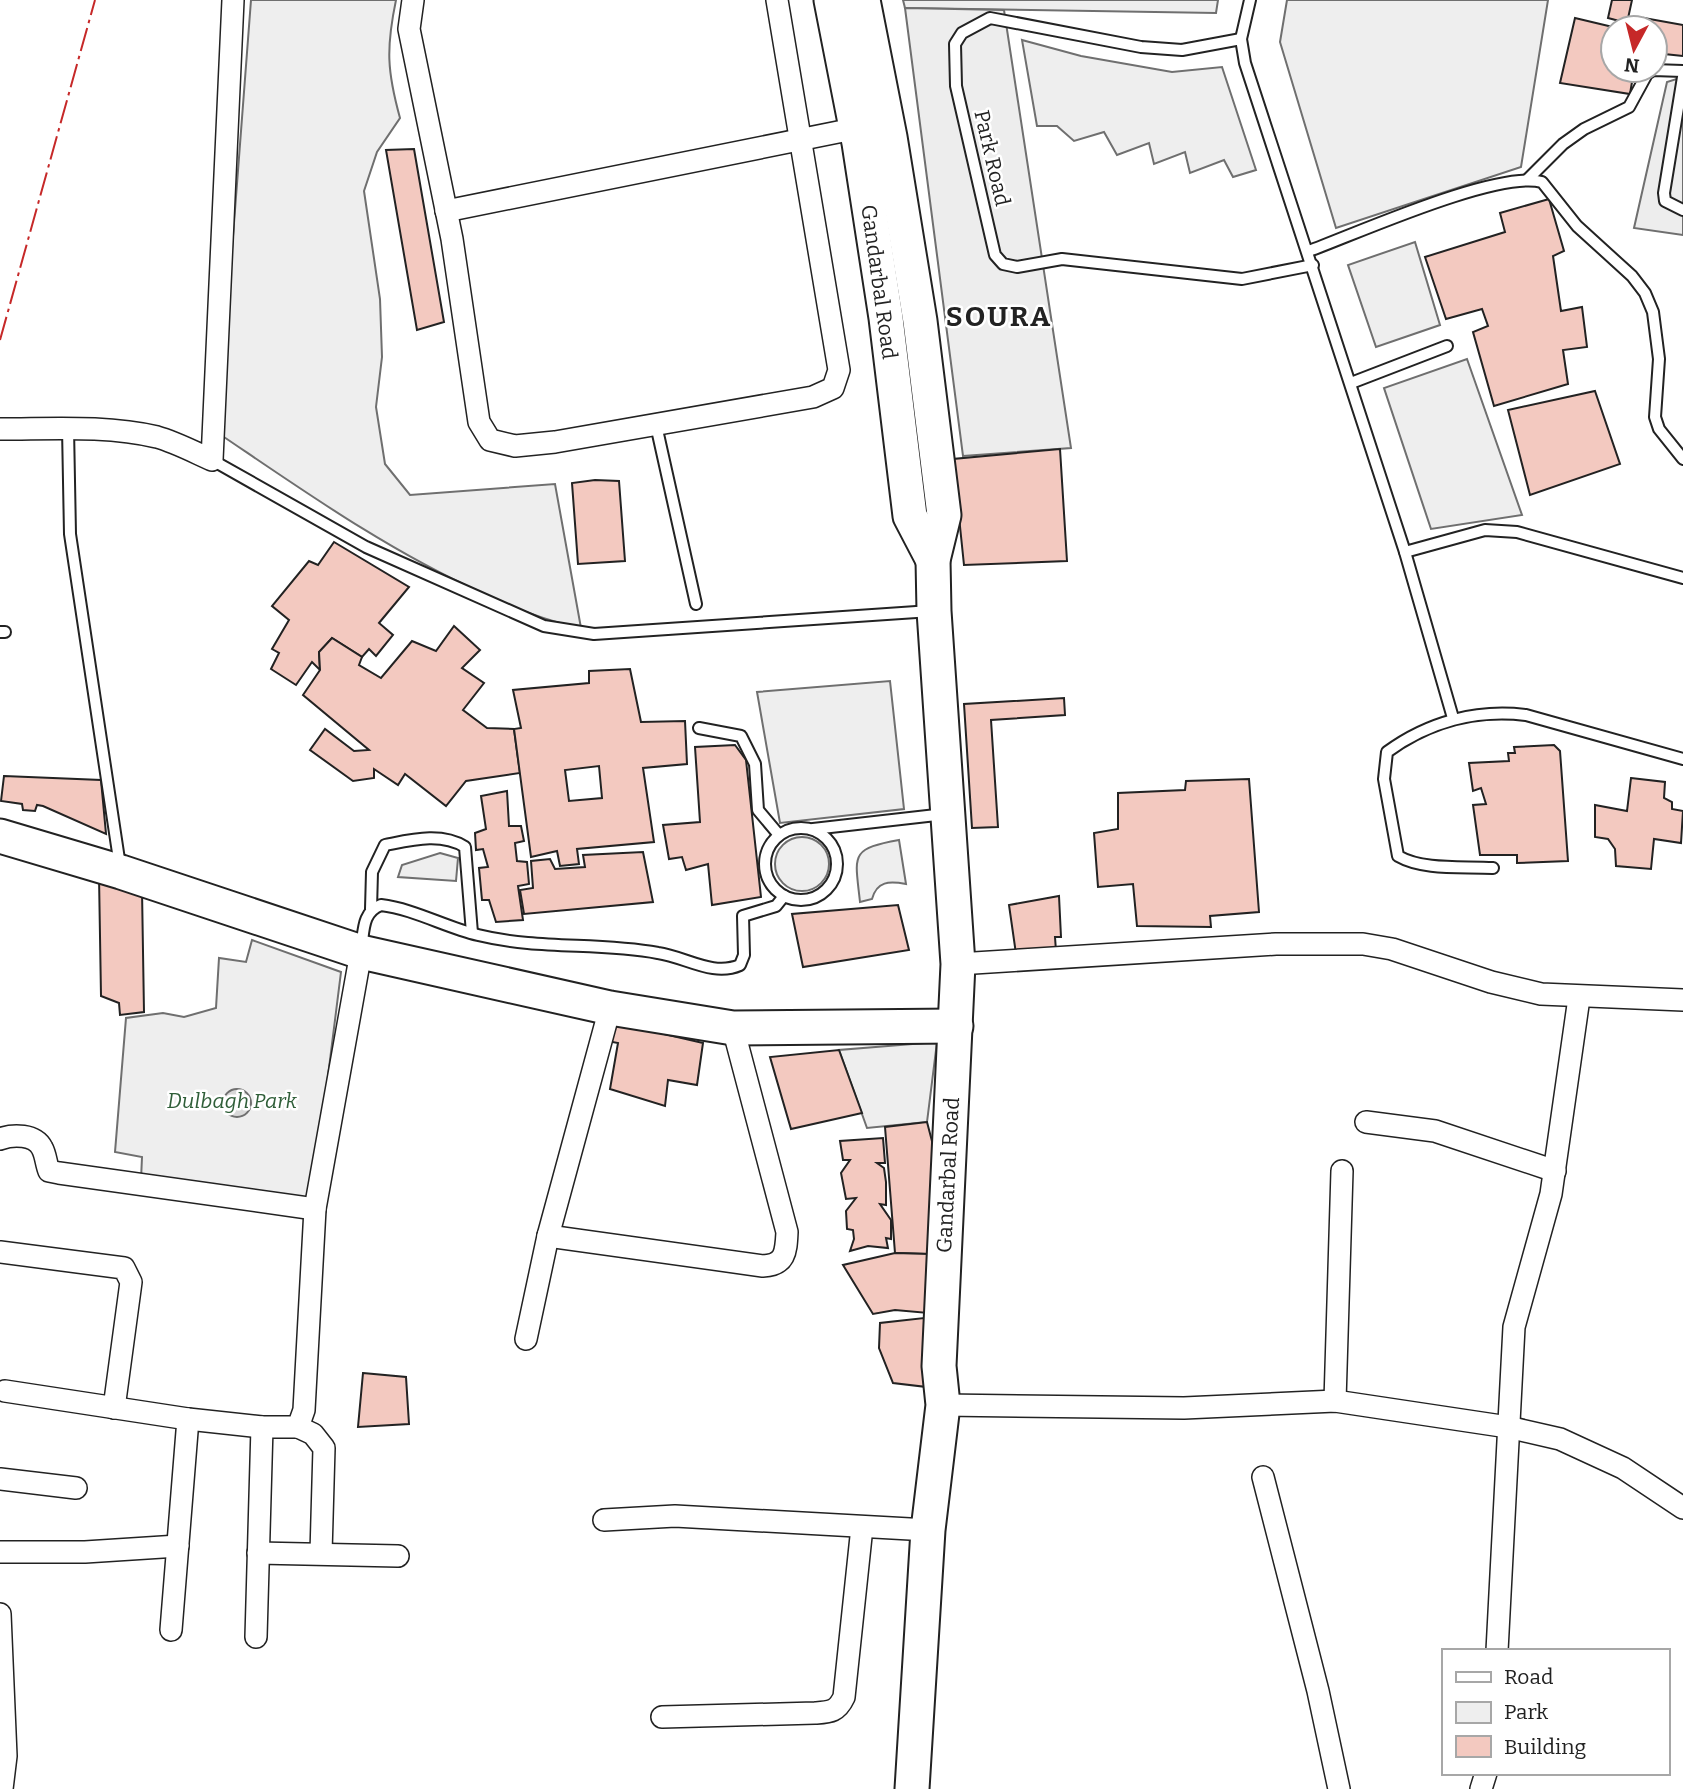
<svg xmlns="http://www.w3.org/2000/svg" width="1683" height="1789" font-family="Bitter,serif">
  <rect width="100%" height="100%" fill="#fff"/>
  <g fill="#eee" stroke="#6f6f6f" stroke-width="2">
    <path d="M251,0H396C386,48 387,71 400,118L377,152L364,191L380,299L382,357L376,407L385,464L410,495L555,484L581,628C545,621 515,608 482,593C387,550 304,491 218,433Z"/>
    <polygon points="903,0 1218,0 1216,13 905,8"/>
    <polygon points="1287,0 1548,0 1521,167 1336,228 1280,42"/>
    <polygon points="1022,40 1081,56 1172,72 1222,67 1256,170 1233,177 1224,160 1190,173 1185,152 1154,164 1149,143 1117,155 1104,132 1074,141 1057,126 1037,126"/>
    <polygon points="1415,242 1440,325 1376,347 1348,265"/>
    <polygon points="1467,359 1522,515 1431,529 1384,388"/>
    <polygon points="890,681 904,809 780,823 757,692"/>
    <circle cx="802" cy="864" r="27"/>
    <path d="M899,840L906,884C889,881 877,881 872,899L860,902C855,855 849,849 899,840Z"/>
    <polygon points="440,853 458,858 456,881 398,877 402,865"/>
    <polygon points="252,940 341,972 312,1204 141,1180 142,1157 115,1152 126,1018 163,1013 184,1017 216,1008 219,958 246,962"/>
    <polygon points="937,1042 927,1122 867,1128 839,1050"/>
  </g>
  <g fill="#ededed" stroke="#6f6f6f" stroke-width="2">
    <polygon points="905,8 1004,10 1071,448 963,456"/>
    <polygon points="1683,77 1683,235 1634,228 1667,82"/>
  </g>
  <circle fill="#d9d9d9" stroke="#6f6f6f" stroke-width="2" cx="237" cy="1103" r="14"/>
  <g fill="#f3c9c0" stroke="#222" stroke-width="2" fill-rule="evenodd">
    <polygon points="1612,0 1632,0 1627,23 1608,18"/>
    <polygon points="1575,18 1617,28 1613,28 1613,70 1634,70 1630,94 1560,83"/>
    <polygon points="1644,18 1683,25 1683,56 1655,53 1655,28 1640,28"/>
    <polygon points="414,149 444,322 417,330 386,150"/>
    <polygon points="1549,199 1564,251 1553,256 1561,311 1582,307 1587,347 1563,350 1568,384 1494,406 1473,332 1488,326 1482,309 1446,319 1425,257 1505,232 1500,213"/>
    <polygon points="1595,391 1620,464 1530,495 1508,410"/>
    <polygon points="1060,449 1067,561 964,565 953,459"/>
    <polygon points="595,480 619,481 625,561 578,564 572,483"/>
    <polygon points="334,542 409,587 379,623 393,635 376,656 369,649 362,657 332,638 319,652 320,670 312,662 296,685 271,669 279,653 272,649 289,620 272,606 309,561 318,565"/>
    <polygon points="454,626 480,650 462,668 484,683 463,710 487,728 514,729 520,773 466,781 446,806 405,774 398,785 374,769 374,778 353,781 310,750 325,729 354,751 369,750 303,695 320,670 319,652 332,638 362,657 359,665 381,678 412,641 436,651"/>
    <path d="M630,669L641,722L685,721L687,764L643,768L654,842L577,849L579,864L560,866L557,851L531,857L514,729L521,728L513,690L589,683V671ZM599,766L602,798L569,801L565,770Z"/>
    <polygon points="1064,698 1065,715 991,720 998,827 972,828 964,704"/>
    <polygon points="735,745 746,760 761,897 712,905 708,864 686,870 682,857 669,859 663,825 700,822 695,747"/>
    <polygon points="1554,745 1560,751 1568,861 1517,863 1517,855 1480,855 1473,805 1486,804 1481,788 1473,791 1469,763 1509,761 1508,753 1515,753 1514,747"/>
    <polygon points="4,776 101,780 106,834 43,806 37,805 35,811 23,810 22,804 1,801"/>
    <polygon points="1631,778 1665,782 1664,798 1672,802 1672,809 1683,811 1681,843 1654,839 1651,869 1616,866 1615,849 1608,839 1595,837 1595,805 1627,811"/>
    <polygon points="1249,779 1259,912 1210,916 1211,927 1137,926 1133,884 1098,887 1094,833 1118,829 1118,793 1185,790 1186,781"/>
    <polygon points="507,791 509,826 521,826 524,841 515,843 517,861 527,862 529,884 518,886 523,920 496,922 489,900 482,900 479,868 488,867 483,849 476,850 475,833 486,829 481,796"/>
    <polygon points="643,852 653,902 524,914 520,890 533,888 531,861 550,859 555,869 585,867 583,855"/>
    <polygon points="99,876 142,890 144,1012 120,1015 119,1003 101,996"/>
    <polygon points="1059,896 1061,937 1055,937 1056,951 1016,954 1009,905"/>
    <polygon points="898,905 909,950 803,967 792,914"/>
    <polygon points="608,1021 703,1043 697,1085 668,1080 665,1106 610,1089 618,1043 607,1041"/>
    <polygon points="839,1050 862,1113 791,1129 770,1057"/>
    <polygon points="927,1122 933,1145 929,1254 895,1253 885,1127"/>
    <polygon points="883,1138 885,1163 877,1163 884,1168 886,1182 886,1205 880,1204 891,1220 891,1239 886,1238 888,1248 868,1246 850,1251 854,1239 853,1230 847,1229 846,1211 856,1198 846,1199 841,1173 850,1160 843,1160 840,1141"/>
    <polygon points="895,1253 929,1254 928,1313 895,1310 873,1314 843,1265"/>
    <polygon points="924,1318 927,1387 893,1383 879,1348 880,1323"/>
    <polygon points="363,1373 406,1377 409,1424 358,1427"/>
  </g>
  <g fill="none" stroke-linecap="round" stroke-linejoin="round">
    <defs>
      <g id="service">
        <polyline points="1250,0 1241,39 1245,63 1405,552 1453,718"/>
        <polyline points="1241,39 1182,50 1141,47 990,18 962,33 955,44 956,86 995,255 1003,264 1017,267 1062,259 1242,279 1313,265"/>
        <polyline points="1683,77 1664,193 1665,201 1683,210"/>
        <polyline points="1527,180 1563,144 1584,129 1629,107 1647,74 1653,70 1683,71"/>
        <path d="M1309,251C1358,233 1498,170 1542,182L1577,226L1632,276L1645,293L1653,312L1659,359L1655,417L1659,429L1683,459"/>
        <polyline points="1351,383 1447,346"/>
        <polyline points="656,425 696,604"/>
        <polyline points="68,428 70,534 120,866"/>
        <polyline points="212,460 366,547 544,626 594,634 931,611"/>
        <polyline points="1405,552 1485,530 1517,532 1683,578"/>
        <polyline points="0,632 5,632"/>
        <polyline points="699,728 741,736 755,764 758,810 779,835"/>
        <circle cx="801" cy="864" r="36"/>
        <polyline points="813,829 945,814"/>
        <path d="M1493,868C1464,866 1424,871 1398,856L1384,779L1387,752C1428,722 1476,709 1526,715L1683,759"/>
        <path d="M371,909L372,872L385,845C411,840 441,832 465,847L472,933"/>
        <path d="M361,949C364,931 362,912 381,905C414,909 445,927 478,935C539,950 598,942 658,953C686,957 713,977 740,965L744,955L743,916L776,906L784,896"/>
      </g>
      <g id="minor">
        <polyline points="413,0 409,29 452,239 479,422 490,440 515,446 555,442 813,397 833,388 839,370 777,0"/>
        <polyline points="446,211 868,126"/>
        <path d="M0,429C51,429 107,425 157,437C175,442 194,452 212,460L233,0"/>
        <polyline points="958,964 1276,944 1363,944 1392,949 1491,982 1541,994 1683,1000"/>
        <polyline points="1366,1122 1435,1131 1555,1171"/>
        <path d="M0,1139C13,1134 35,1134 42,1148C46,1155 46,1164 49,1171L59,1173L315,1209"/>
        <path d="M548,1236L763,1266C786,1265 786,1251 787,1232L733,1028"/>
        <polyline points="0,1252 124,1268 131,1282 114,1408"/>
        <polyline points="526,1339 548,1236 610,1008"/>
        <polyline points="5,1391 188,1419 262,1427 298,1427 304,1410 315,1209 361,952"/>
        <polyline points="1335,1401 1342,1171"/>
        <polyline points="943,1405 1184,1408 1335,1401 1508,1427 1560,1439 1623,1468 1683,1508"/>
        <polyline points="298,1427 313,1434 324,1448 321,1553"/>
        <polyline points="1263,1477 1318,1691 1339,1789"/>
        <polyline points="0,1479 76,1488"/>
        <polyline points="604,1520 675,1516 928,1530"/>
        <polyline points="0,1552 85,1552 178,1546"/>
        <polyline points="258,1553 398,1556"/>
        <polyline points="0,1614 6,1756 2,1789"/>
        <polyline points="171,1630 188,1419"/>
        <polyline points="256,1637 262,1427"/>
        <polyline points="1497,1651 1514,1327 1551,1194 1579,998"/>
        <path d="M662,1717L815,1713C830,1712 837,1712 844,1697L862,1527"/>
        <polyline points="1481,1789 1486,1773"/>
      </g>
      <g id="primary">
        <polyline points="831,0 859,143 886,318 910,516 933,560"/>
        <polyline points="863,0 890,137 920,321 944,515 933,560 934,611 958,964 939,1366 943,1405 928,1530 912,1789"/>
        <polyline points="0,836 121,872 361,952 610,1008 733,1028 956,1026"/>
      </g>
    </defs>
    <use href="#service" stroke="#222" stroke-width="14"/>
    <use href="#minor" stroke="#222" stroke-width="24"/>
    <use href="#primary" stroke="#222" stroke-width="37"/>
    <use href="#service" stroke="#fff" stroke-width="10"/>
    <use href="#minor" stroke="#fff" stroke-width="21"/>
    <use href="#primary" stroke="#fff" stroke-width="33"/>
    <polyline stroke="#c62828" stroke-width="2" stroke-dasharray="24 5 3.5 5" stroke-linecap="butt" points="0,340 95,0"/>
  </g>
  <g text-anchor="middle" dominant-baseline="central" stroke-width="5" stroke-linejoin="round" paint-order="stroke">
    <g font-size="21" fill="#222" stroke="#fff">
      <text transform="translate(992 158) rotate(77)">Park Road</text>
      <text transform="translate(879 282) rotate(82)">Gandarbal Road</text>
      <text transform="translate(948 1175) rotate(-87)">Gandarbal Road</text>
    </g>
    <g font-size="21" font-style="italic" fill="#2f5e38" stroke="#fff">
      <text x="232" y="1101">Dulbagh Park</text>
    </g>
    <g font-size="28" font-weight="bold" letter-spacing="2" fill="#222" stroke="#fff">
      <text x="999" y="316">SOURA</text>
    </g>
  </g>
  <rect x="1442" y="1649" width="228" height="126" fill="#ffffff" stroke="#a7a7a7" stroke-width="2"/>
  <rect x="1456" y="1672" width="35" height="10" fill="#ffffff" stroke="#a7a7a7" stroke-width="2"/>
  <text x="1504" y="1684" font-size="21" fill="#222222">Road</text>
  <rect x="1456" y="1702" width="35" height="21" fill="#eeeeee" stroke="#a7a7a7" stroke-width="2"/>
  <text x="1504" y="1719" font-size="21" fill="#222222">Park</text>
  <rect x="1456" y="1736" width="35" height="21" fill="#f3c9c0" stroke="#a7a7a7" stroke-width="2"/>
  <text x="1504" y="1754" font-size="21" fill="#222222">Building</text>
  <g transform="translate(1634 49) rotate(187)"><circle r="33" fill="#ffffff" stroke="#a7a7a7" stroke-width="2"/>
  <path d="M0-5L12 26L0 18L-12 26Z" fill="#c62828"/>
  <text y="-10" font-size="19" font-weight="bold" text-anchor="middle" fill="#222222">N</text>
  </g>
</svg>
